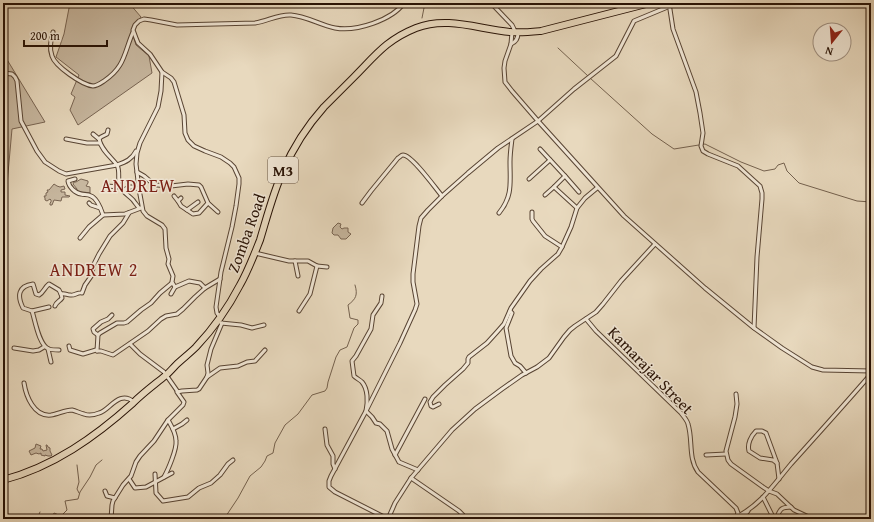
<svg xmlns="http://www.w3.org/2000/svg" width="874" height="522" font-family="'Gentium Book Plus',serif">
  <rect width="100%" height="100%" fill="#e8d9be"/>
  <filter id="stains"><feTurbulence type="fractalNoise" baseFrequency=".005" numOctaves="4"/><feColorMatrix values="0 0 0 0 .2 0 0 0 0 .09 0 0 0 0 .02 0 0 0 .5 -.17"/></filter>
  <radialGradient id="worn" r=".72"><stop offset=".6" stop-color="#630" stop-opacity="0"/><stop offset="1" stop-color="#630" stop-opacity=".3"/></radialGradient>
  <g fill="#c7b79f" stroke="#786452">
    <polygon points="70,3 129,3 141,17 132,32 136,45 149,56 152,73 78,125 70,110 75,97 71,94 79,75 56,57 64,34"/>
    <polygon points="3,53 45,122 12,129 3,229"/>
    <polygon points="81,179 88,181 88,183 86,186 90,187 90,193 77,191 77,189 73,184 74,182 76,182"/>
    <polygon points="54,184 57,186 60,187 64,186 65,189 61,190 61,192 65,192 65,195 70,196 69,197 62,197 61,201 54,200 52,205 50,205 50,203 51,202 51,200 50,199 47,201 45,200 45,198 44,196 46,196 46,193 48,192 47,190 49,190"/>
    <polygon points="338,223 341,224 340,227 342,229 344,228 348,228 348,232 351,234 346,239 341,239 338,235 334,235 332,233 333,228"/>
    <polygon points="36,444 41,446 40,449 42,449 43,451 47,450 46,445 47,445 48,447 50,448 50,451 52,455 51,456 48,456 45,455 45,456 41,455 41,453 39,454 36,453 31,455 29,451 35,448"/>
  </g>
  <g fill="none" stroke-linecap="round" stroke-linejoin="round">
    <g stroke="#74614e" stroke-width="1">
      <polyline points="422,18 425,3"/>
      <polyline points="558,48 588,76"/>
      <polyline points="590,78 652,134 674,149 705,144 741,162 764,171 775,169 778,165 784,163 787,171 799,183 857,201 871,202"/>
      <polyline points="77,465 79,482 77,489 79,493"/>
      <polyline points="37,519 40,512"/>
      <polyline points="51,519 54,513 61,516 67,510 65,501 78,499 80,492 90,477 96,465 102,460"/>
      <path d="M224,519L238,498L250,476L261,467L265,461L267,456L273,453L275,443L285,425L298,414L312,395L325,391L327,388L328,382L336,357L340,350L347,347L354,328L358,324V320L350,318L348,305C356,299 358,295 355,285"/>
    </g>
    <defs>
      <g id="street">
        <polyline points="491,3 512,25 514,29 515,32"/>
        <polyline points="669,3 673,29 696,92 700,113 703,133 701,146 703,151 708,154 738,166 760,186 762,193 762,199 757,257 754,328"/>
        <path d="M53,32C51,40 49,48 52,56C55,66 82,85 93,86C97,86 101,83 104,81C125,67 124,53 133,32"/>
        <polyline points="512,32 511,44 505,61 504,68 505,82 512,91 538,121 624,216 705,288 754,328 782,348 812,367 823,370 871,371"/>
        <path d="M511,44C516,42 518,39 518,33"/>
        <polyline points="162,72 161,91 158,107 140,143 137,153 136,164 139,189 143,211 147,216 162,225 165,229 166,248 169,259 168,264 173,276 172,282 175,287"/>
        <path d="M3,73L12,74L15,77L17,81L21,121L37,151L45,162L59,171L66,174L117,165C126,162 132,159 136,151"/>
        <path d="M93,134L99,139C101,150 111,157 117,165C120,170 118,178 119,184C122,192 128,195 133,200C135,203 137,205 139,208"/>
        <polyline points="66,139 87,143 100,143"/>
        <polyline points="99,139 101,137 107,134 108,130"/>
        <polyline points="540,149 565,176 554,187 577,208"/>
        <polyline points="137,172 144,176 151,182 157,185 171,186 188,184 199,185 201,187 208,203 218,212"/>
        <polyline points="565,176 579,192"/>
        <path d="M75,179L68,181C69,187 75,193 81,194C84,195 88,194 91,196C97,198 101,209 103,215"/>
        <polyline points="529,179 550,160"/>
        <polyline points="106,186 121,187"/>
        <path d="M123,191C129,186 132,186 139,189"/>
        <polyline points="545,195 554,187"/>
        <polyline points="174,196 178,201"/>
        <polyline points="181,198 178,201 181,206 187,210 198,202"/>
        <polyline points="89,203 91,205 100,208"/>
        <path d="M362,203L371,191L398,158C400,157 401,155 403,155C412,155 436,189 442,196"/>
        <polyline points="187,210 193,214 199,213 208,203"/>
        <polyline points="532,212 532,219 533,221 545,236 562,247"/>
        <path d="M499,213C513,196 510,182 510,162C510,154 511,147 512,139"/>
        <polyline points="80,238 89,227 103,215 125,214 141,208"/>
        <polyline points="655,244 621,281 603,304 596,312 575,326 570,330 564,337 549,358 537,367 522,375 502,389 475,409 452,430 411,478 395,503 388,519 335,492 329,487 329,481 331,476 366,411 400,343 415,310 417,304 413,282 413,274 419,226 421,218 428,210 442,196 468,173 498,148 538,121 574,89 616,56 634,21 670,6"/>
        <polyline points="255,253 289,261 308,261 317,266 310,294 299,311"/>
        <polyline points="295,261 298,276"/>
        <polyline points="317,266 327,267"/>
        <polyline points="171,294 175,287 189,281 200,283 205,288"/>
        <path d="M382,296L381,303L373,315L371,329L356,356L352,361L354,376C356,378 360,380 362,382C368,389 368,402 366,411L372,417L376,423L380,424L387,431L392,449L399,462L418,470"/>
        <path d="M55,306C56,302 60,301 62,298L61,294"/>
        <path d="M49,307L32,311L23,308C17,296 18,286 33,284L36,294L39,295C44,292 44,288 49,284L59,290L61,294C65,293 67,295 70,295C75,296 77,292 82,293L85,285L92,275L93,266L99,254L110,236L123,223L129,213"/>
        <path d="M32,311C35,320 39,346 49,349C52,350 56,350 59,350"/>
        <polyline points="510,311 512,313 506,328 511,356 515,363 520,366 526,373"/>
        <path d="M220,317L217,313L216,307L221,272L232,227L236,206L239,184V178L234,167L230,163L221,157L205,151L194,146L188,140L185,133L184,115L174,82L171,78L162,72L150,54L138,43L136,38L133,30L135,25L139,21L144,19L151,20L177,25L255,23C268,21 279,14 291,15C306,16 320,25 335,28C356,32 392,20 404,3"/>
        <path d="M586,319L596,331L681,413C684,417 687,420 688,424C693,440 688,458 698,472L736,508L738,513L735,519"/>
        <polyline points="221,323 241,325 252,328 264,325"/>
        <polyline points="98,335 94,332 93,329 101,322 108,319 112,315"/>
        <polyline points="130,344 140,354 164,372 178,392"/>
        <polyline points="69,346 70,350 83,354 96,350 97,351 101,351 113,355 148,331 161,319 166,316 177,314 183,309 195,297 205,288 220,279"/>
        <polyline points="14,348 33,351 39,350 44,347"/>
        <polyline points="48,349 51,362"/>
        <polyline points="97,351 98,335 100,333 117,323 124,323 127,322 141,310 151,303 160,293 172,283"/>
        <polyline points="207,377 220,368 238,366 247,362 255,361 265,350"/>
        <path d="M24,383C26,396 34,417 51,415C58,414 65,410 72,410C76,411 80,413 84,414C89,416 94,415 99,413C109,411 119,389 134,402"/>
        <polyline points="736,394 737,404 735,417 726,451 728,460 731,464 763,487 769,491 777,494 794,510 813,519"/>
        <polyline points="439,404 433,407 431,406 430,402 433,397 445,385 463,369 468,363 468,359 469,357 487,343 497,332 504,324 511,308 530,281 541,269 558,254 562,247 571,227 577,208 585,198 597,188"/>
        <polyline points="173,429 182,424 187,420"/>
        <polyline points="325,429 327,445 333,456 333,464 335,469"/>
        <path d="M756,431H762L766,433L777,463L773,460L760,458L749,451C747,444 751,436 756,431Z"/>
        <polyline points="395,455 425,399"/>
        <polyline points="706,455 726,454"/>
        <polyline points="777,463 779,479"/>
        <polyline points="155,474 156,493 163,501 188,497 199,488 211,483 220,475 228,464 233,460"/>
        <path d="M164,477C168,470 177,449 176,441C176,433 172,427 168,420"/>
        <polyline points="411,478 459,511 463,515 463,519"/>
        <polyline points="129,479 135,488 146,487 172,473"/>
        <polyline points="105,491 107,496 115,498"/>
        <polyline points="763,497 774,519"/>
        <path d="M736,517C760,506 775,483 791,464C818,434 845,404 871,374"/>
        <polyline points="111,519 112,505 113,501 123,485 131,476 136,462 140,456 154,441 168,420 183,405 184,402 177,392 182,391 197,390 199,389 207,377 208,373 207,365 211,349 222,323"/>
        <polyline points="741,519 748,511"/>
        <path d="M776,519C780,510 780,507 791,507"/>
      </g>
      <path id="highway" d="M3,480C53,467 95,437 133,403C143,393 154,385 165,376C169,373 172,369 176,365C182,359 189,354 196,347C213,329 228,308 240,285C248,271 254,255 260,240C267,217 273,193 283,171C293,148 307,126 324,107C334,97 344,87 354,77C375,56 386,40 416,28C447,16 478,29 510,32C520,33 530,32 541,31L650,3"/>
    </defs>
    <use href="#street" stroke="#584433" stroke-width="5"/>
    <use href="#highway" stroke="#281205" stroke-width="8"/>
    <use href="#street" stroke="#f0e6d5" stroke-width="3"/>
    <use href="#highway" stroke="#e8d9be" stroke-width="6"/>
  </g>
  <g text-anchor="middle" dominant-baseline="central" stroke-width="3" stroke-linejoin="round" paint-order="stroke">
    <rect fill="#f0e6d5" stroke="#645243" stroke-width="1" x="268" y="157" width="30" height="26" rx="3"/>
    <g font-size="15" font-weight="bold" fill="#281205">
      <text x="283" y="170">M3</text>
    </g>
    <g font-size="16" fill="#281205" stroke="#f0e6d5">
      <text transform="translate(246 233) rotate(-70)">Zomba Road</text>
      <text transform="translate(651 370) rotate(46)">Kamarajar Street</text>
    </g>
    <g font-size="18" letter-spacing="1" fill="#7a1f14" stroke="#f0e6d5">
      <text x="138" y="185">ANDREW</text>
      <text x="94" y="269">ANDREW 2</text>
    </g>
  </g>
  <rect width="874" height="522" fill="none" stroke="#e8d9be" stroke-width="16"/>
  <rect x="4" y="4" width="866" height="514" fill="none" stroke="#281205" stroke-width="2"/>
  <rect x="8" y="8" width="858" height="506" fill="none" stroke="#281205"/>
  <g transform="translate(832 42) rotate(197)"><circle r="19" fill="#f0e6d5" stroke="#a09182"/>
  <path d="M0-3L7 15L0 10L-7 15Z" fill="#8f2418"/>
  <text y="-6" font-size="11" font-weight="bold" text-anchor="middle" fill="#281205">N</text>
  </g>
  <path d="M24 40v6h83v-6" fill="none" stroke="#281205" stroke-width="2"/>
  <text x="30" y="40" font-size="12" fill="#281205" stroke="#f0e6d5" stroke-width="3" paint-order="stroke">200 m</text>
  <rect width="100%" height="100%" filter="url(#stains)"/>
  <rect width="100%" height="100%" fill="url(#worn)"/>
</svg>
